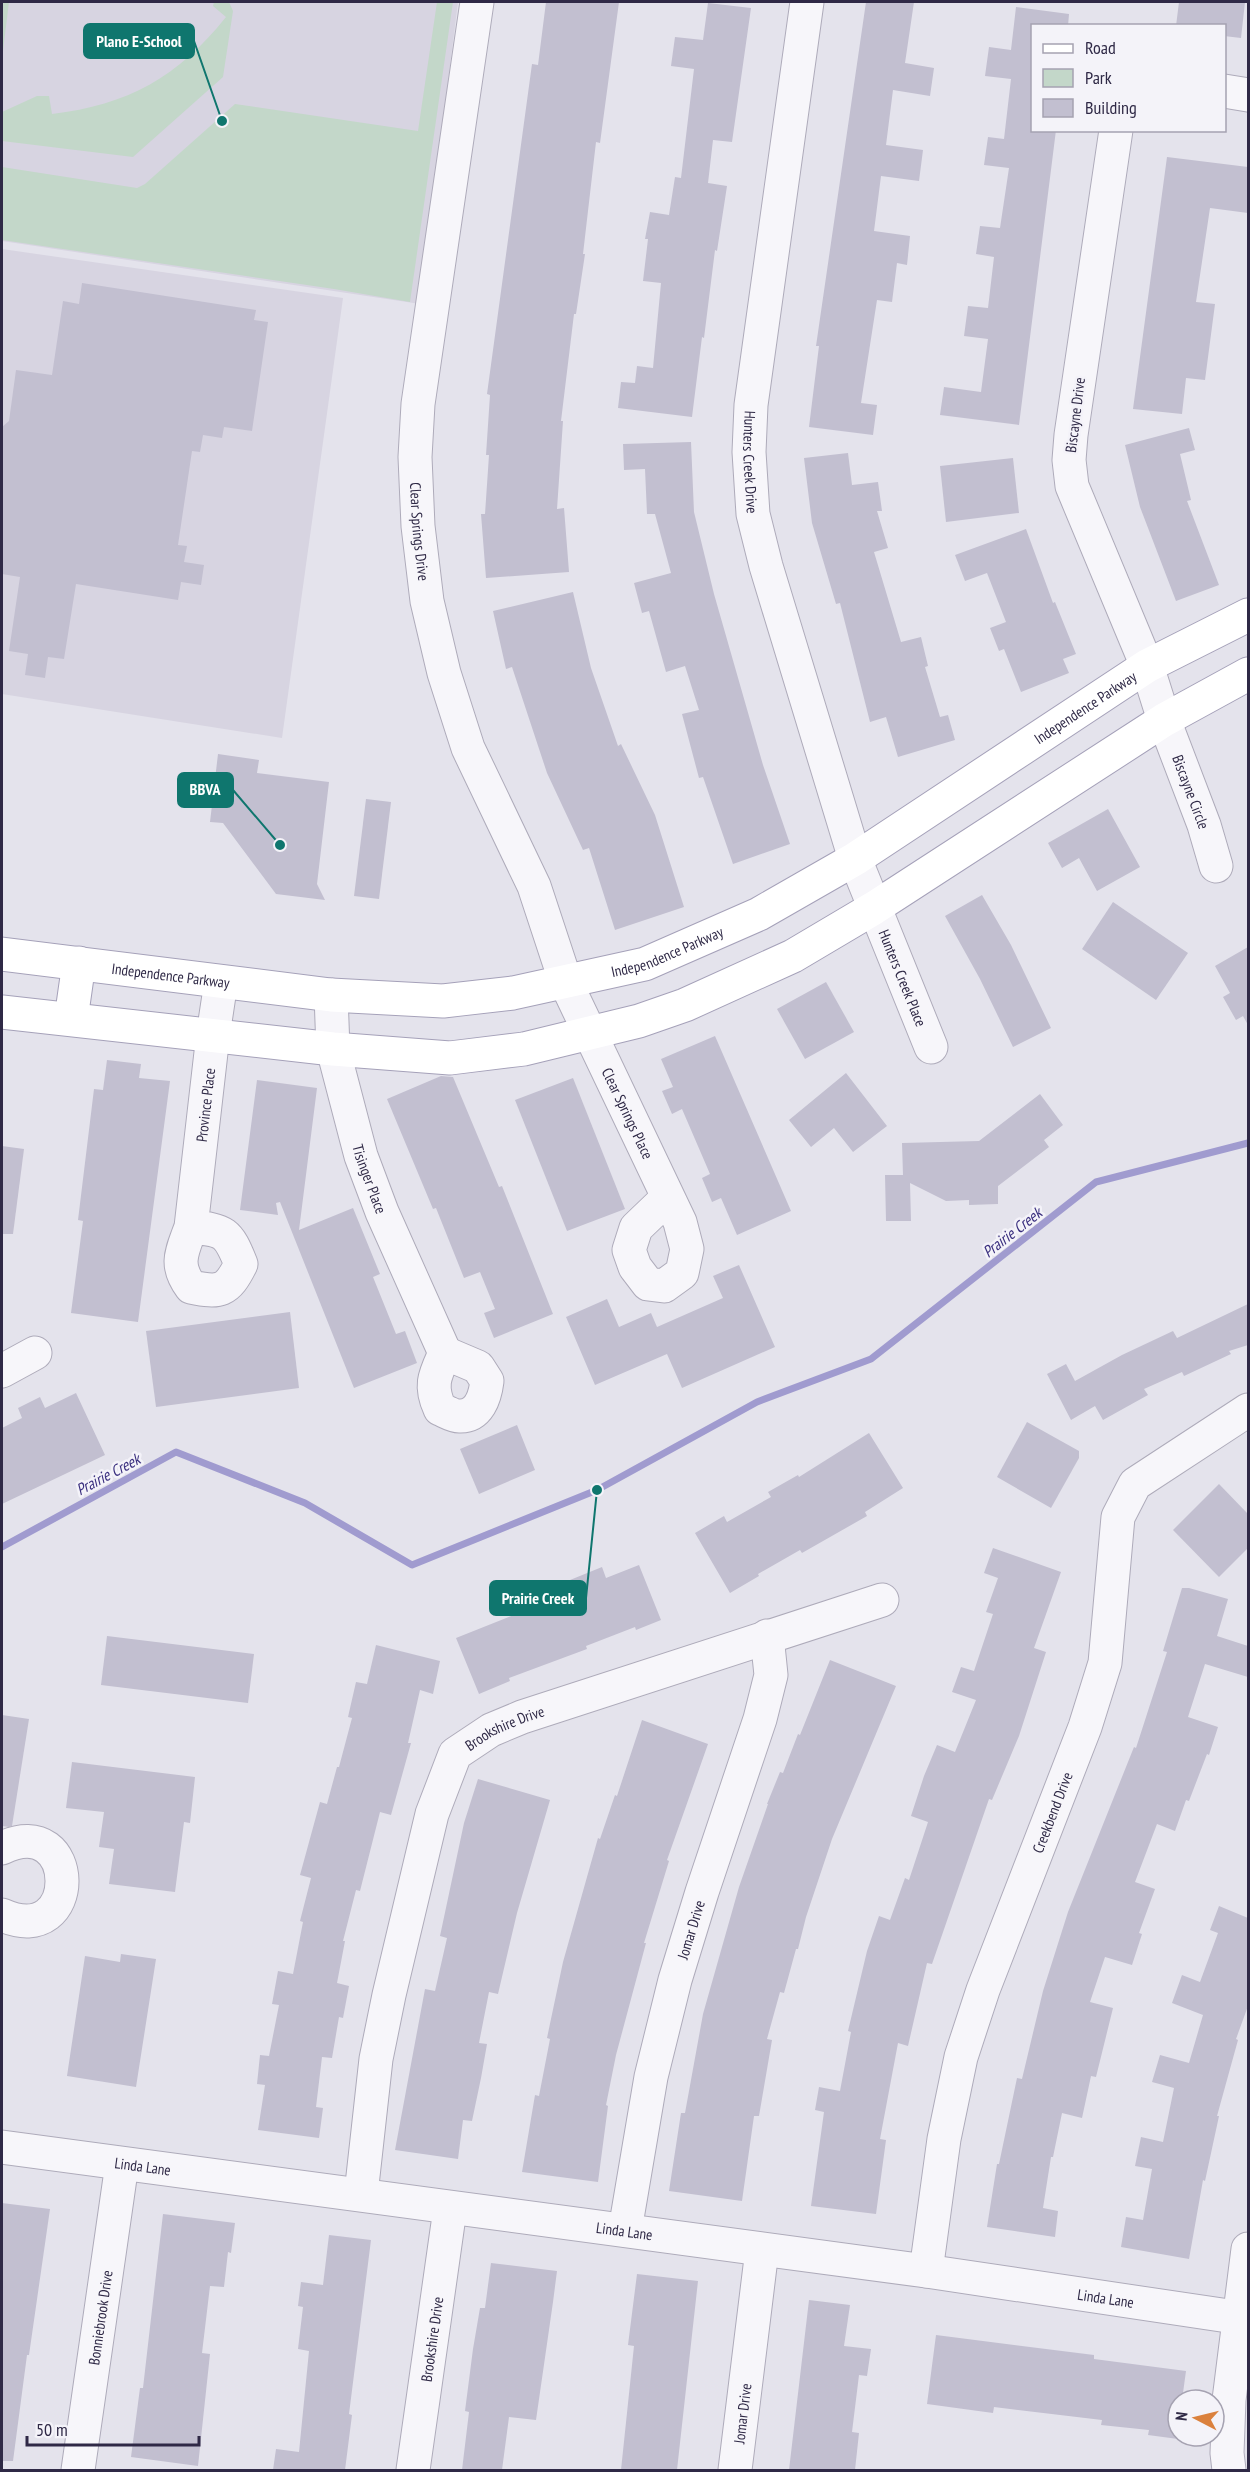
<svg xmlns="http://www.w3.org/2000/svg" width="1250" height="2472" font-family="'PT Sans Narrow',sans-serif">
  <rect width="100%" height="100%" fill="#e4e3ec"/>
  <g fill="#d7d4e1">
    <polygon points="2,2 458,2 420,304 2,241"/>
    <polygon points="2,249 343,298 282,738 2,694"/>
  </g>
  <g fill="#c3d7c9">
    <polygon points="2,2 9,2 2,59"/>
    <path d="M214,2H229L233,11L223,77L133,157L2,141V112L37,96H49L52,114C128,105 178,77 226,17L213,6Z"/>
    <polygon points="437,2 453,2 410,302 334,289 2,240 2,167 137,188 145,184 235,104 418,131"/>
  </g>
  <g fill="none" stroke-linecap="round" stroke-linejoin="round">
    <polyline stroke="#a09bcf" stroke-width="7" points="2,1547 176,1452 305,1503 412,1565 597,1490 757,1402 871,1359 1096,1182 1248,1143"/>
  </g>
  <g fill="#c2bfd0">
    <polygon points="546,2 619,2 600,143 596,142 583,254 585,254 576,314 574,314 561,421 563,421 557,509 564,508 569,572 486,578 481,514 485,514 489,455 486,455 490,395 487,394 532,64 538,65"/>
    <polygon points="866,2 914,2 905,63 934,68 930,96 893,90 886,145 923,150 919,181 881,176 874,231 910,236 907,265 897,263 892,302 877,300 861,403 877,405 873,435 809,427 819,346 816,346"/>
    <polygon points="1179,2 1245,2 1241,38 1224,36 1224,26 1176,26"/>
    <polygon points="708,3 751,8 732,142 713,140 708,183 727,186 717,251 715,250 704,338 702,337 692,417 618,408 621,382 635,383 637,366 653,368 661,283 643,281 648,239 645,239 650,212 669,215 675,177 681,178 694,69 671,66 675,37 703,40"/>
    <polygon points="1016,7 1069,14 1068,26 1032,26 1032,130 1056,130 1019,425 940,415 944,387 981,392 988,339 964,336 968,306 988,308 994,257 976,254 980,226 1000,228 1009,168 984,165 988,137 1004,139 1011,79 985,76 989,47 1011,50"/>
    <polygon points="1167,157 1248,167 1248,213 1210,208 1196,302 1215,304 1205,380 1186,378 1182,414 1133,409"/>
    <polygon points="82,283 256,310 254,320 268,322 252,431 224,427 222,438 203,435 200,452 192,451 178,545 187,546 184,562 204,565 201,585 181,582 178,600 76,584 64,659 48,657 45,678 25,675 28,654 9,651 20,577 2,574 2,427 9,421 16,370 52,375 63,301 79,304"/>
    <polygon points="1189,428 1195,450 1180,454 1191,500 1187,501 1219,585 1176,601 1140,507 1125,445"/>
    <polygon points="691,442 694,512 714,594 763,765 790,844 733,864 703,777 699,778 682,714 699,710 685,666 666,672 649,611 642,613 634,583 671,573 655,514 647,514 645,469 624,470 623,444"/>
    <polygon points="848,453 852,485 878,482 882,511 877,511 888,548 874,552 901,642 921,637 928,666 925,667 940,717 948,715 955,740 898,757 886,717 870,722 840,603 836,604 812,523 804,458"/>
    <polygon points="1013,458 1019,513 946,522 940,466"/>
    <polygon points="1026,529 1053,603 1055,602 1076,654 1063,659 1069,673 1021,692 1004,649 999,651 990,628 1006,622 987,573 965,581 955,555"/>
    <polygon points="573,592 591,668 618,746 621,744 655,815 684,907 615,930 589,848 583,850 547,773 512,667 506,669 493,611"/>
    <polygon points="218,754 259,760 257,773 329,782 317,884 325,900 276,894 223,823 210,822"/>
    <polygon points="366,799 391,802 379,899 354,896"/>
    <polygon points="1108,809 1140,867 1097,891 1079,858 1062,868 1048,843"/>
    <polygon points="982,895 1011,945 1051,1028 1013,1047 980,979 945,916"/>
    <polygon points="1113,902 1188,953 1156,1000 1082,949"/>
    <polygon points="1248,947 1248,1025 1243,1016 1236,1020 1223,997 1230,993 1215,966"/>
    <polygon points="826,982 854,1032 805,1059 777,1009"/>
    <polygon points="715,1036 791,1211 737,1235 721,1198 712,1202 702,1178 710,1174 682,1109 672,1114 662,1091 673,1087 661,1059"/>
    <polygon points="107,1060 141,1064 139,1078 170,1081 138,1322 71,1313 83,1221 78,1220 94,1089 103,1090"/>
    <polygon points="846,1073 887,1126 853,1152 834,1128 811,1147 789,1120"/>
    <polygon points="441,1076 453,1077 499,1187 502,1186 553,1314 494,1338 484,1313 495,1309 480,1272 464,1278 436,1208 433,1209 387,1099"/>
    <polygon points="573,1078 625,1209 567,1231 515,1100"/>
    <polygon points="257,1080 317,1088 299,1230 353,1208 380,1274 373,1277 396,1334 405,1331 417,1363 354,1388 280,1202 276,1203 278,1215 240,1210"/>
    <polygon points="1040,1094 1063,1125 1044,1140 1049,1147 998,1186 998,1204 969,1205 969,1200 946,1201 910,1183 911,1221 886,1221 885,1175 903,1175 902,1143 979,1141"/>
    <polygon points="2,1146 24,1149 13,1234 2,1234"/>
    <polygon points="739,1265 775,1347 682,1388 667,1354 595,1385 566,1317 607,1299 619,1327 651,1313 657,1327 723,1298 713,1276"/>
    <polygon points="1248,1304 1248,1345 1229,1351 1231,1354 1184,1376 1182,1372 1144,1389 1148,1395 1103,1420 1095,1406 1071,1420 1047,1374 1066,1364 1075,1381 1122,1355 1173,1331 1177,1338"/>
    <polygon points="290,1312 299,1388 156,1407 146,1331"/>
    <polygon points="76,1393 105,1455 2,1504 2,1428 22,1418 18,1408 40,1397 45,1408"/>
    <polygon points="1027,1422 1079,1451 1079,1458 1051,1508 997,1477"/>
    <polygon points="517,1425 535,1470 479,1494 460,1449"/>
    <polygon points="869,1433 903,1488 865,1512 867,1516 802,1553 800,1550 758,1574 759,1576 730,1593 695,1533 724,1516 727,1522 771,1497 768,1492 798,1475 799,1477"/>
    <polygon points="1219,1484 1248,1514 1248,1548 1219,1577 1173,1530"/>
    <polygon points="993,1548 1061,1572 1034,1648 1046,1652 1019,1736 992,1800 989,1799 932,1964 927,1963 908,2046 898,2043 880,2139 886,2140 876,2214 811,2206 824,2112 815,2110 819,2087 840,2091 851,2032 848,2031 867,1951 879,1916 890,1920 905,1878 909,1880 928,1822 911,1816 924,1776 937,1745 955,1752 976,1700 952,1692 961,1667 974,1671 993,1614 986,1612 998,1578 984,1573"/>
    <polygon points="639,1565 661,1620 636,1630 635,1627 586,1646 587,1649 509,1678 510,1681 479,1694 456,1638 534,1607 532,1601 572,1585 570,1580 602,1567 606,1578"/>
    <polygon points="1182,1588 1189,1588 1228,1599 1217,1636 1248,1646 1248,1677 1205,1664 1188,1717 1218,1727 1209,1755 1207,1754 1189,1801 1186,1800 1175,1831 1157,1824 1135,1882 1155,1889 1139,1933 1142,1934 1132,1965 1105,1957 1090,2002 1113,2008 1096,2077 1091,2076 1082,2118 1062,2113 1053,2157 1051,2157 1043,2208 1058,2211 1055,2237 987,2227 997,2164 999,2164 1017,2078 1022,2079 1043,1991 1068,1912 1134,1747 1136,1748 1167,1652 1163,1651"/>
    <polygon points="107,1636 254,1654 248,1703 101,1685"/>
    <polygon points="376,1645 440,1661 433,1694 420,1690 408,1743 411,1743 391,1815 380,1812 360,1891 356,1890 343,1941 345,1941 337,1983 349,1986 343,2018 339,2017 332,2058 322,2057 316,2107 323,2108 319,2138 258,2130 265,2085 257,2084 260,2055 269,2056 279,2005 272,2004 278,1971 293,1974 303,1922 300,1921 311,1878 300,1875 320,1802 327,1804 337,1767 339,1767 352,1718 348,1717 356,1682 367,1684"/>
    <polygon points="830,1660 896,1686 832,1839 806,1917 798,1949 796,1949 784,1993 780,1992 767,2039 772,2040 759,2116 754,2116 742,2201 669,2191 681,2113 685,2113 703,2014 739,1887 768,1804 767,1804 780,1772 783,1773 798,1734 800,1735"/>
    <polygon points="2,1715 29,1719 12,1826 9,1827 2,1826"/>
    <polygon points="642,1720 708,1744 667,1860 669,1861 644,1943 646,1943 616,2055 606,2105 608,2106 598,2182 522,2172 535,2095 539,2096 550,2039 547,2038 563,1962 598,1838 600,1839 615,1795 617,1796"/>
    <polygon points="72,1762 195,1777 190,1823 184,1822 175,1892 109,1884 114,1849 99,1847 104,1812 66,1808"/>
    <polygon points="478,1779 550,1800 517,1913 498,1994 489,1992 479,2043 487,2044 481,2078 472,2121 463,2120 458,2159 395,2150 425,1989 435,1991 447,1938 440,1936 464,1823"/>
    <polygon points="1219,1906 1248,1918 1248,2006 1236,2039 1238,2040 1217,2116 1219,2116 1205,2181 1203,2180 1189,2259 1121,2247 1126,2217 1143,2220 1152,2169 1135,2166 1141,2137 1163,2142 1174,2088 1152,2082 1160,2055 1189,2063 1203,2015 1172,2003 1182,1975 1200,1982 1218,1933 1210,1930"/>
    <polygon points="121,1954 156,1959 136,2087 67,2076 85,1956 120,1962"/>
    <polygon points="2,2203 50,2209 29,2355 27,2355 13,2461 2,2461"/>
    <polygon points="163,2214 235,2223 231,2253 228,2252 224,2287 210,2286 202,2353 210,2354 198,2466 131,2457 140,2388 143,2388"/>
    <polygon points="329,2235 371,2240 349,2414 352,2415 345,2470 273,2470 276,2449 299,2452 309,2351 298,2349 303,2307 298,2306 301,2282 323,2285"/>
    <polygon points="491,2263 557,2271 553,2302 536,2420 509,2417 502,2470 462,2470 469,2412 465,2411 473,2349 480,2308 485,2308"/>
    <polygon points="637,2274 698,2281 677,2470 621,2470 634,2346 628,2345"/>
    <polygon points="809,2300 850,2305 844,2346 871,2349 867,2376 859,2375 852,2432 859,2433 855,2470 789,2470"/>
    <polygon points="936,2335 1094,2355 1094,2359 1186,2371 1182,2400 1178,2400 1178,2439 1148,2435 1149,2430 1101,2425 1102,2420 994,2407 993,2413 927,2404"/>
  </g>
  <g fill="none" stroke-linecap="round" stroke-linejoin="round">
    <defs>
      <g id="minor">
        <path id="s1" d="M477,2L418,404L415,457L418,526L427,601L444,673L468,748L534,886L566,983L680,1222L687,1249L682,1273L664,1286L648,1284L635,1267L629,1250L636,1228L661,1204L667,1195"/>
        <path id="s2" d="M807,2L751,405L749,452L753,514L766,566L855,859L931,1047"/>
        <polyline points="1224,91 1248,95"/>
        <path id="s3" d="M1116,130L1071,435L1069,460L1072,486L1147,666L1164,720L1204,825L1216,866"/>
        <path id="s4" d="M331,995L333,1049L361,1156L382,1212L445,1353"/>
        <path id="s5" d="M191,1227C225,1230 228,1232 241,1264C227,1292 220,1293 191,1287C174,1264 182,1252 191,1227L213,1035L221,982"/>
        <path d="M445,1353L478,1367L487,1381C485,1397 479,1417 459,1416C453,1416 445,1411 440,1409C429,1385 435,1375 445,1353Z"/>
        <polyline points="2,1371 35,1353"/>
        <path d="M2,1848C81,1810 83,1951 2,1915"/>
        <path id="s6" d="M2,2147L926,2271L1248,2319"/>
        <path id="s7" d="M361,2194L376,2059L389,1995L432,1814L455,1754L491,1730L522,1717L882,1600"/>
        <path id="s8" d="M625,2230L651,2077L675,1980L702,1892L760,1719L771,1675L767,1636"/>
        <path id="s9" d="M926,2271L944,2139L961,2057L983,1990L1085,1727L1105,1663L1118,1517L1135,1484L1248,1410"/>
        <path id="s10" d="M78,2470L122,2164"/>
        <path id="s11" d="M413,2470L450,2209"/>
        <path id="s12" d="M735,2470L762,2250"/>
        <polyline points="1229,2470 1227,2453 1229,2400 1248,2249"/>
      </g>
      <g id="major">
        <path id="s13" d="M2,954L331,995L443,1001L513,993L645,964L759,914L855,859L1147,666L1248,615"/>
        <polyline points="2,1012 333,1049 450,1058 524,1049 639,1021 685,1005 793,956 874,908 1164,720 1248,674"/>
        <polyline points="71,1019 79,963"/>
      </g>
    </defs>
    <use href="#minor" stroke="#aeabba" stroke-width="35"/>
    <use href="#major" stroke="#a5a1b9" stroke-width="35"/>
    <use href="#minor" stroke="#f7f6fa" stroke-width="33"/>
    <use href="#major" stroke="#fff" stroke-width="33"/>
  </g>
  <g text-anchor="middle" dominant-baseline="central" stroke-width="5" stroke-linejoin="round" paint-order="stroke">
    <g font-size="15" fill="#2f2946" stroke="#f4f3f9">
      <text transform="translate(1075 415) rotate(-83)">Biscayne Drive</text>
      <text stroke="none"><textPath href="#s2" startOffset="464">Hunters Creek Drive</textPath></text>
      <text stroke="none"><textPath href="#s1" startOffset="534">Clear Springs Drive</textPath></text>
      <text stroke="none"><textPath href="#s13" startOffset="1160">Independence Parkway</textPath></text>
      <text stroke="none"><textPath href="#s3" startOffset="688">Biscayne Circle</textPath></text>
      <text stroke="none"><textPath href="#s13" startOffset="674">Independence Parkway</textPath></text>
      <text stroke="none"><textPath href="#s13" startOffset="170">Independence Parkway</textPath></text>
      <text stroke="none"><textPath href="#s2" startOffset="1004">Hunters Creek Place</textPath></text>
      <text stroke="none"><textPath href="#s5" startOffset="318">Province Place</textPath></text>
      <text stroke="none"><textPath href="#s1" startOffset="1156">Clear Springs Place</textPath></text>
      <text stroke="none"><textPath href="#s4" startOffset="189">Tisinger Place</textPath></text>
      <text stroke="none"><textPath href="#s7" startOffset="508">Brookshire Drive</textPath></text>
      <text stroke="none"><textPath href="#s9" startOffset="478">Creekbend Drive</textPath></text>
      <text stroke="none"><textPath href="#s8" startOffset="308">Jomar Drive</textPath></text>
      <text stroke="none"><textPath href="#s6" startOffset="142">Linda Lane</textPath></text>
      <text stroke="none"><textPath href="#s6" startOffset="628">Linda Lane</textPath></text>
      <text stroke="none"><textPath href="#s6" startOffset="1114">Linda Lane</textPath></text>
      <text stroke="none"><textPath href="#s10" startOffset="154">Bonniebrook Drive</textPath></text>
      <text stroke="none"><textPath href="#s11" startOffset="132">Brookshire Drive</textPath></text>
      <text stroke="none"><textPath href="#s12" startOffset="57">Jomar Drive</textPath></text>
    </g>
    <g font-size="16" font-style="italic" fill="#392e7e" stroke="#f4f3f9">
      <text transform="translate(1012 1232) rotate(-38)">Prairie Creek</text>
      <text transform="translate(108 1474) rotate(-28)">Prairie Creek</text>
    </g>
  </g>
  <path fill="none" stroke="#0f766e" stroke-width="2" d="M222 121L194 41M280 845L233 790M597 1490L586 1598"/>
  <g fill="#0f766e" stroke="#f4f3f9" stroke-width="2">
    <circle cx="222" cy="121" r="6"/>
    <circle cx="280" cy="845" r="6"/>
    <circle cx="597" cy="1490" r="6"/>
  </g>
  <g fill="#0f766e" stroke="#0f766e" stroke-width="2">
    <rect x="84" y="24" width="110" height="34" rx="6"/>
    <rect x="178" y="773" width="55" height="34" rx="6"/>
    <rect x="490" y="1581" width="96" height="34" rx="6"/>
  </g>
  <g font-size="16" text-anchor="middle" font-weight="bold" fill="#fff">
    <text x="139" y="47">Plano E-School</text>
    <text x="205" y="795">BBVA</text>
    <text x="538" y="1604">Prairie Creek</text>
  </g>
  <rect width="1250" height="2472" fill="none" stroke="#2f2946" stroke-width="6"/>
  <rect x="1031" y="24" width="195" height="108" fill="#f4f3f9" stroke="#a5a2b1" stroke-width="1.5"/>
  <rect x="1043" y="44" width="30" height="9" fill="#ffffff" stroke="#a5a2b1" stroke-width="1.5"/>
  <text x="1085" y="54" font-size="18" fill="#2f2946">Road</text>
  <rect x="1043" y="69" width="30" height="18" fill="#c3d7c9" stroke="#a5a2b1" stroke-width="1.5"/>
  <text x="1085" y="84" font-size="18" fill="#2f2946">Park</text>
  <rect x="1043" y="99" width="30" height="18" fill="#c2bfd0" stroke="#a5a2b1" stroke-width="1.5"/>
  <text x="1085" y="114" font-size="18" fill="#2f2946">Building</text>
  <g transform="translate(1196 2418) rotate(277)"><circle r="28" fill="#f4f3f9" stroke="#a5a2b1" stroke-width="1.5"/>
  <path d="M0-4.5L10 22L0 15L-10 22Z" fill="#db813d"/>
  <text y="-9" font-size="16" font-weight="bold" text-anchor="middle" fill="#2f2946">N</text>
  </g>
  <path d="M27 2436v9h172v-9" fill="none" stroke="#2f2946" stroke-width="3"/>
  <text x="36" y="2436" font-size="18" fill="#2f2946" stroke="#f4f3f9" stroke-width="4.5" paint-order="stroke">50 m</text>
</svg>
